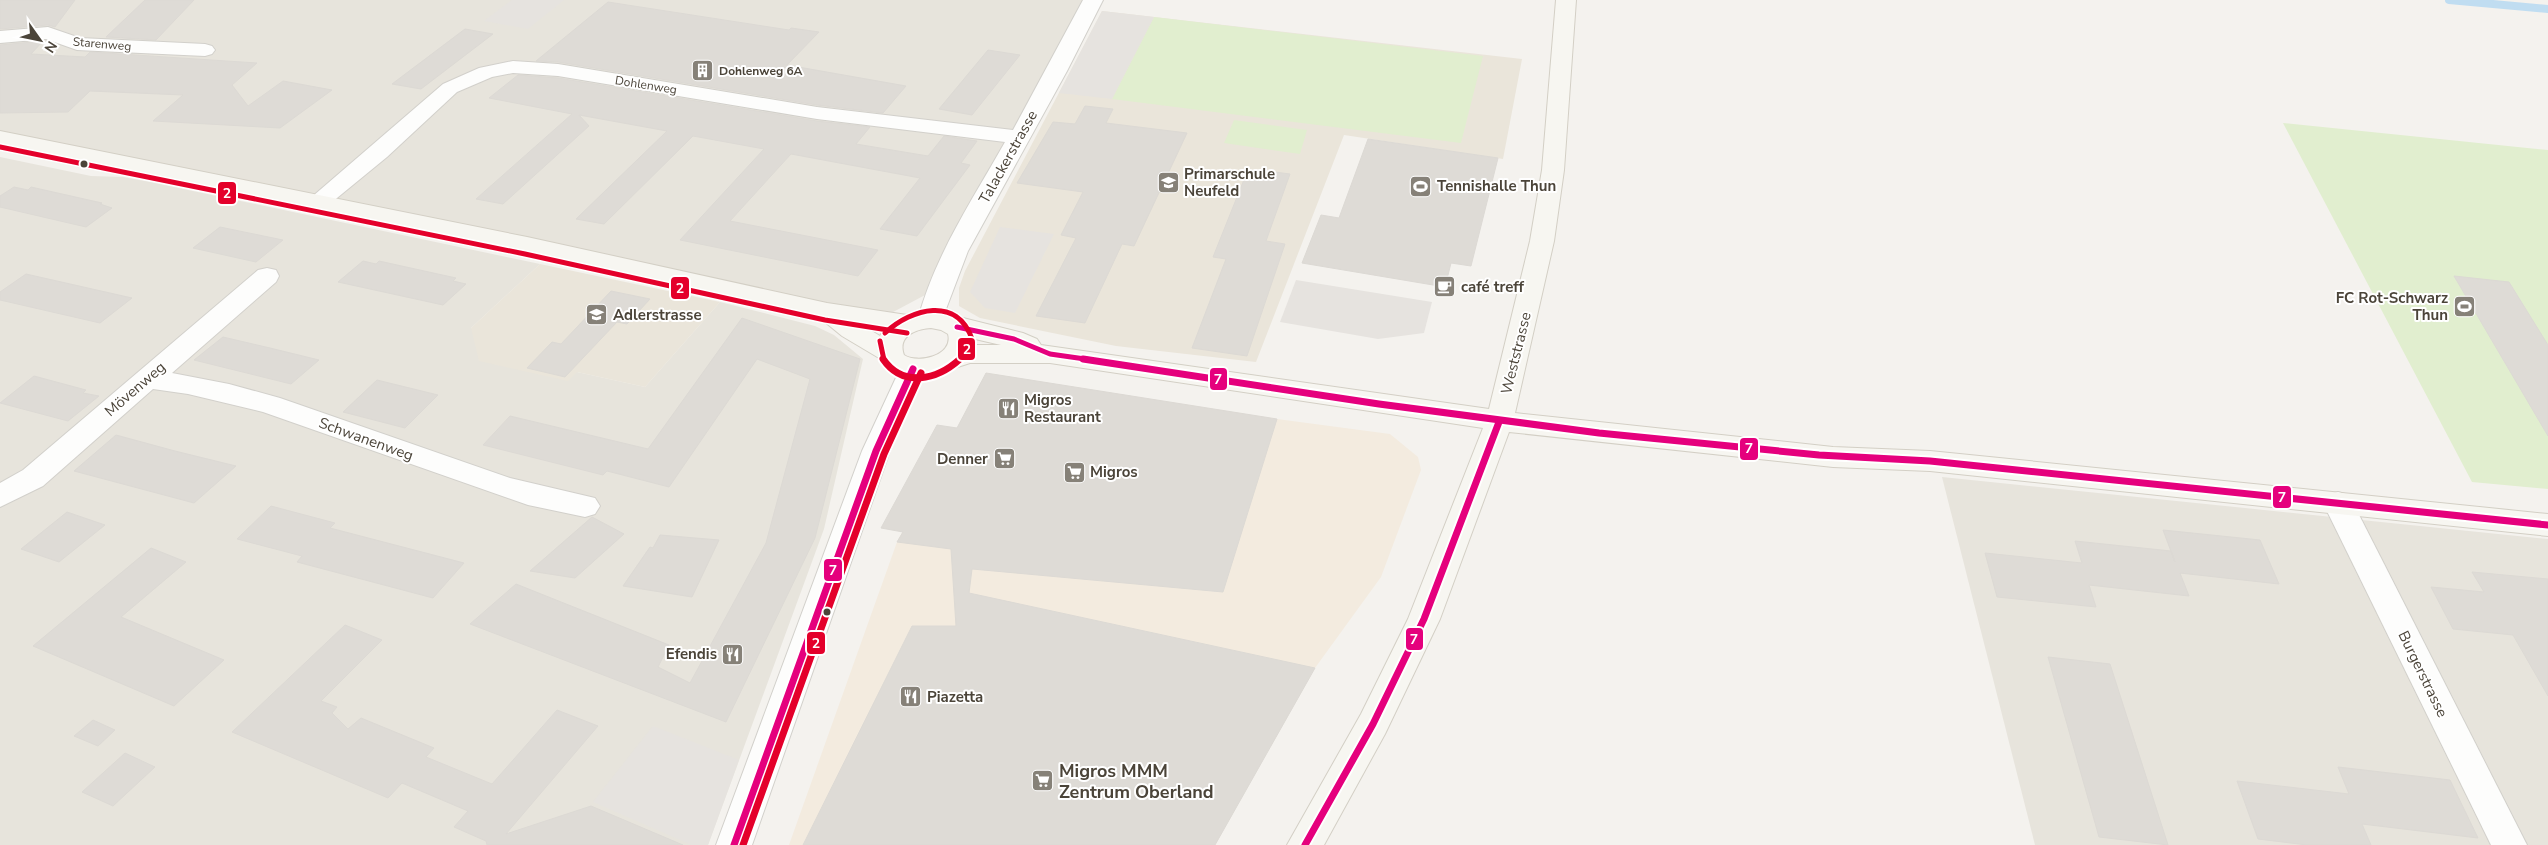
<svg xmlns="http://www.w3.org/2000/svg" width="2548" height="845" font-family="'Nunito Sans',sans-serif">
  <rect width="100%" height="100%" fill="#f4f2ee"/>
  <g fill="#e7e4dc">
    <polygon points="0,0 1093,0 942,286 880,319 0,138"/>
    <polygon points="0,157 91,176 123,177 150,182 540,264 471,328 577,372 645,387 720,302 815,326 834,335 863,359 824,529 708,845 0,845"/>
    <polygon points="1942,477 2548,539 2548,845 2035,845"/>
  </g>
  <polygon fill="#f3ebdf" points="986,373 1277,419 1390,434 1418,457 1421,470 1381,577 1315,668 1215,845 789,845 897,542"/>
  <g fill="#eae5da">
    <polygon points="1102,11 1522,59 1503,159 1344,135 1256,362 1116,346 980,318 959,306 959,288 965,271"/>
    <polygon points="540,264 720,302 645,387 577,372 568,381 479,361 471,328"/>
  </g>
  <g fill="#e1eecf">
    <polygon points="1154,17 1483,56 1461,143 1112,99"/>
    <polygon points="1234,120 1307,130 1300,154 1224,143"/>
    <polygon points="2283,123 2548,150 2548,489 2472,482"/>
  </g>
  <g fill="#e6e3df">
    <polygon points="512,0 564,0 528,29 484,21"/>
    <polygon points="1102,11 1154,17 1112,99 1059,93"/>
    <polygon points="1000,227 1054,234 1015,313 985,308 970,292"/>
    <polygon points="1296,280 1432,302 1424,333 1378,339 1280,322"/>
    <polygon points="653,726 739,760 708,845 692,845 593,802"/>
  </g>
  <g fill="none" stroke-linecap="round" stroke-linejoin="round">
    <polyline stroke="#c0ddf1" stroke-width="8" points="2449,0 2548,9"/>
  </g>
  <g fill="#dedbd6" stroke="#dcd9d4">
    <polygon points="0,0 75,0 55,27 48,25 0,29"/>
    <polygon points="145,0 194,0 156,40 106,37"/>
    <polygon points="608,2 789,30 791,28 819,32 787,65 906,86 883,113 817,105 558,62 536,61"/>
    <polygon points="465,29 493,34 421,89 392,84"/>
    <polygon points="43,41 31,54 85,57 90,52 257,63 232,85 248,106 283,81 332,90 280,128 153,121 183,95 90,91 68,112 0,113 0,45"/>
    <polygon points="988,50 1020,55 972,115 939,109"/>
    <polygon points="518,75 558,78 817,121 870,127 856,144 928,156 944,136 977,141 961,163 970,165 917,236 880,229 920,178 791,154 730,221 878,250 858,276 680,240 764,149 693,136 604,224 576,219 667,131 579,115 589,126 503,204 476,199 572,114 489,98"/>
    <polygon points="1085,106 1113,109 1106,123 1187,133 1134,246 1122,244 1085,323 1036,316 1076,238 1061,235 1083,192 1017,183 1053,122 1075,124"/>
    <polygon points="1368,139 1498,158 1471,266 1451,263 1445,287 1302,263 1321,215 1339,218"/>
    <polygon points="1259,170 1290,174 1266,241 1285,244 1247,356 1192,348 1226,259 1213,257 1245,177 1256,178"/>
    <polygon points="14,187 28,190 31,187 102,203 100,204 112,208 86,227 0,207 0,196"/>
    <polygon points="220,227 283,240 256,262 193,248"/>
    <polygon points="363,261 376,264 379,261 456,278 453,281 466,284 443,305 338,282"/>
    <polygon points="26,274 132,298 100,323 0,300 0,292"/>
    <polygon points="2454,276 2509,282 2548,345 2548,436"/>
    <polygon points="611,291 650,299 627,324 617,322 565,377 527,368 552,342 561,344"/>
    <polygon points="742,318 860,359 815,538 726,722 470,624 516,584 669,645 658,667 690,683 766,543 810,379 757,359 669,487 607,471 603,475 483,445 510,416 648,449"/>
    <polygon points="223,337 270,348 319,360 291,384 194,360"/>
    <polygon points="986,373 1277,419 1223,592 972,569 969,593 1315,668 1215,845 803,845 912,626 956,626 951,549 897,542 903,532 881,528 937,425 957,428"/>
    <polygon points="34,376 86,390 83,393 99,396 68,421 0,403"/>
    <polygon points="377,380 438,395 405,428 343,412"/>
    <polygon points="116,435 175,451 236,466 194,503 74,471"/>
    <polygon points="271,506 335,523 330,528 464,563 433,598 297,562 302,556 237,539"/>
    <polygon points="67,512 105,525 59,562 21,549"/>
    <polygon points="592,517 624,534 575,578 530,571"/>
    <polygon points="2163,530 2260,540 2279,584 2180,573 2189,596 2089,585 2096,607 1997,597 1985,553 2082,563 2075,541 2171,551 2175,562"/>
    <polygon points="660,535 719,540 692,597 623,586 650,547 653,548"/>
    <polygon points="151,548 186,562 121,617 224,660 174,706 33,646"/>
    <polygon points="2472,572 2548,579 2548,696 2513,635 2453,629 2431,587 2484,592"/>
    <polygon points="345,625 382,640 321,701 337,707 332,713 348,729 361,718 434,748 426,757 492,784 557,710 598,726 506,834 591,806 683,845 487,845 486,841 454,827 468,811 402,783 388,798 232,732"/>
    <polygon points="2048,657 2110,664 2168,845 2099,837"/>
    <polygon points="93,720 115,730 98,746 74,736"/>
    <polygon points="125,753 155,767 113,806 82,792"/>
    <polygon points="2338,767 2450,780 2478,838 2362,824 2371,845 2307,845 2258,839 2237,781 2349,794"/>
  </g>
  <g fill="none" stroke-linecap="round" stroke-linejoin="round">
    <defs>
      <g id="street">
        <path d="M1083,0H1103L1067,71L968,251L940,325L931,328L922,325L918,319C935,255 973,199 1005,142L817,119L558,76L513,73L492,77L457,92L387,157L326,207L318,209L310,207L306,202L443,84L479,68L513,61L558,64L817,107L1013,130Z"/>
        <polygon points="48,27 80,38 205,44 212,46 215,50 212,54 205,56 77,50 46,39 0,43 0,31"/>
        <polygon points="267,268 276,270 279,276 276,282 172,373 229,384 280,398 510,478 595,498 600,506 595,514 585,517 528,505 263,412 188,394 153,389 43,486 0,507 0,483 23,470 258,270"/>
        <polygon points="913,360 922,363 926,369 890,451 752,845 716,845 862,451 900,369 904,363"/>
        <polygon points="2338,492 2348,495 2353,503 2527,845 2491,845 2323,503 2328,495"/>
      </g>
      <path id="secondary" d="M1556,0H1576L1564,170L1554,241L1515,413L1833,447L1930,451L2548,514V536L1930,471L1833,467L1509,432L1440,619L1385,734L1324,845H1287L1361,714L1408,619L1483,428L1050,363H970L924,378L908,377L891,372L879,358L842,336L820,318L527,253L0,145V131L527,237L827,303L907,315L931,310L1023,333L1037,339L1041,345L1489,409L1530,241L1542,170ZM862,325L884,329L880,336ZM931,328L941,330L948,334C954,356 917,364 904,355C897,336 916,329 931,328ZM975,339L1001,345H973Z"/>
    </defs>
    <use href="#street" stroke="#d2d0cb" stroke-width="2"/>
    <use href="#secondary" stroke="#d3cfc5" stroke-width="2"/>
    <use href="#street" fill="#fdfdfc" fill-rule="evenodd"/>
    <use href="#secondary" fill="#f7f6f1" fill-rule="evenodd"/>
    <defs>
      <polyline id="bus-1-far1" points="957,327 1014,339 1050,354 1092,360"/>
      <g id="bus-1">
        <polyline points="1083,359 1379,404 1599,433 1819,455 1930,461 2548,525"/>
        <polyline points="734,845 876,451 913,369"/>
        <polyline points="1305,845 1373,724 1424,619 1499,422"/>
      </g>
      <g id="bus-2-far1">
        <polyline points="0,147 525,254 825,320 907,333"/>
        <path d="M885,333C912,308 957,296 972,339L958,360"/>
        <polyline points="880,341 884,360"/>
      </g>
      <g id="bus-2">
        <path d="M883,359C903,388 937,380 960,359"/>
        <polyline points="743,845 884,454 921,373"/>
      </g>
    </defs>
    <use href="#bus-1-far1" stroke="#fff" stroke-width="8"/>
    <use href="#bus-1" stroke="#fff" stroke-width="11"/>
    <use href="#bus-2-far1" stroke="#fff" stroke-width="8"/>
    <use href="#bus-2" stroke="#fff" stroke-width="11"/>
    <use href="#bus-1-far1" stroke="#e5007d" stroke-width="5"/>
    <use href="#bus-1" stroke="#e5007d" stroke-width="7"/>
    <use href="#bus-2-far1" stroke="#e4002b" stroke-width="5"/>
    <use href="#bus-2" stroke="#e4002b" stroke-width="7"/>
  </g>
  <defs>
    <symbol id="building-square" viewBox="-11 -11 22 22"><rect x="-9" y="-9" width="18" height="18" rx="4" fill="#868178" stroke="#fff"/><path d="M-4-6H4V6H1V3H-1V6H-4ZM-2.5-4.3h1.7v1.8h-1.7ZM.8-4.3h1.7v1.8H.8ZM-2.5-1h1.7V.8h-1.7ZM.8-1h1.7V.8H.8Z" fill="#fff"/></symbol>
    <symbol id="school-square" viewBox="-11 -11 22 22"><rect x="-9" y="-9" width="18" height="18" rx="4" fill="#868178" stroke="#fff"/><path d="M0-5L7-2L0 1L-7-2ZM-4 1L0 2.5L4 1V4Q0 6-4 4Z" fill="#fff"/></symbol>
    <symbol id="stadium-square" viewBox="-11 -11 22 22"><rect x="-9" y="-9" width="18" height="18" rx="4" fill="#868178" stroke="#fff"/><path d="M0-5a6.5 5 0 1 0 0 10a6.5 5 0 1 0 0-10ZM-3.5-1.8h7v3.6h-7Z" fill="#fff"/></symbol>
    <symbol id="cafe-square" viewBox="-11 -11 22 22"><rect x="-9" y="-9" width="18" height="18" rx="4" fill="#868178" stroke="#fff"/><path d="M-5.5-4.5H6V0H3Q3 3.5 0 3.5H-2.5Q-5.5 3.5-5.5 0ZM3-3.2v2h1.7v-2ZM-6 4.5H4V6H-6Z" fill="#fff"/></symbol>
    <symbol id="restaurant-square" viewBox="-11 -11 22 22"><rect x="-9" y="-9" width="18" height="18" rx="4" fill="#868178" stroke="#fff"/><path d="M-5-6h1v4h1v-4h1v4h1v-4h1v5L-1.5 .5V6h-2V.5L-5-1ZM5-6V6H3V1.5H1.5Q1.5-4 5-6Z" fill="#fff"/></symbol>
    <symbol id="supermarket-square" viewBox="-11 -11 22 22"><rect x="-9" y="-9" width="18" height="18" rx="4" fill="#868178" stroke="#fff"/><path d="M-6-5.5h2.5l.6 2H6L4.5 2H-2.5L-4.4-4H-6ZM-1.5 3.2a1.3 1.3 0 1 0 .1 0ZM3 3.2a1.3 1.3 0 1 0 .1 0Z" fill="#fff"/></symbol>
  </defs>
  <g fill-rule="evenodd">
    <use href="#building-square" x="690" y="58" width="25" height="25"/>
    <use href="#school-square" x="1156" y="170" width="25" height="25"/>
    <use href="#stadium-square" x="1408" y="174" width="25" height="25"/>
    <use href="#cafe-square" x="1432" y="274" width="25" height="25"/>
    <use href="#stadium-square" x="2452" y="294" width="25" height="25"/>
    <use href="#school-square" x="584" y="302" width="25" height="25"/>
    <use href="#restaurant-square" x="996" y="396" width="25" height="25"/>
    <use href="#supermarket-square" x="992" y="446" width="25" height="25"/>
    <use href="#supermarket-square" x="1062" y="460" width="25" height="25"/>
    <use href="#restaurant-square" x="720" y="642" width="25" height="25"/>
    <use href="#restaurant-square" x="898" y="684" width="25" height="25"/>
    <use href="#supermarket-square" x="1030" y="768" width="25" height="25"/>
  </g>
  <g fill="#4b4439" stroke="#fff" stroke-width="2">
    <circle cx="84" cy="164" r="4.5"/>
    <circle cx="827" cy="612" r="4.5"/>
  </g>
  <g text-anchor="middle" dominant-baseline="central" stroke-width="4" stroke-linejoin="round" paint-order="stroke">
    <g font-size="12" fill="#4b4439" stroke="#fff">
      <text transform="translate(102 44) rotate(5)">Starenweg</text>
      <text transform="translate(646 85) rotate(9)">Dohlenweg</text>
    </g>
    <g font-size="12" font-weight="bold" fill="#4b4439" stroke="#fff" text-anchor="start">
      <text x="719" y="71">Dohlenweg 6A</text>
    </g>
    <g font-size="15" fill="#4b4439" stroke="#fff">
      <text transform="translate(1008 157) rotate(-61)">Talackerstrasse</text>
      <text transform="translate(1516 353) rotate(-76)">Weststrasse</text>
      <text transform="translate(135 389) rotate(-41)">Mövenweg</text>
      <text transform="translate(366 439) rotate(20)">Schwanenweg</text>
      <text transform="translate(2423 674) rotate(64)">Burgerstrasse</text>
    </g>
    <g font-size="15" font-weight="bold" fill="#4b4439" stroke="#fff" text-anchor="start">
      <text x="1184" y="174">Primarschule<tspan x="1184" dy="17">Neufeld</tspan></text>
      <text x="1437" y="186">Tennishalle Thun</text>
      <text x="1461" y="287">café treff</text>
      <text x="2448" y="298" text-anchor="end">FC Rot-Schwarz<tspan x="2448" dy="17">Thun</tspan></text>
      <text x="613" y="315">Adlerstrasse</text>
      <text x="1024" y="400">Migros<tspan x="1024" dy="17">Restaurant</tspan></text>
      <text x="988" y="459" text-anchor="end">Denner</text>
      <text x="1090" y="472">Migros</text>
      <text x="717" y="654" text-anchor="end">Efendis</text>
      <text x="927" y="697">Piazetta</text>
    </g>
    <g font-size="18" font-weight="bold" fill="#4b4439" stroke="#fff" text-anchor="start">
      <text x="1059" y="771">Migros MMM<tspan x="1059" dy="21">Zentrum Oberland</tspan></text>
    </g>
  </g>
  <g stroke="#fff" stroke-width="2">
    <rect x="217" y="181" width="20" height="24" rx="5" fill="#e4002b"/>
    <rect x="670" y="276" width="20" height="24" rx="5" fill="#e4002b"/>
    <rect x="957" y="337" width="19" height="24" rx="5" fill="#e4002b"/>
    <rect x="1209" y="367" width="19" height="24" rx="5" fill="#e5007d"/>
    <rect x="1739" y="437" width="20" height="24" rx="5" fill="#e5007d"/>
    <rect x="2272" y="485" width="20" height="24" rx="5" fill="#e5007d"/>
    <rect x="823" y="558" width="20" height="24" rx="5" fill="#e5007d"/>
    <rect x="1405" y="627" width="19" height="24" rx="5" fill="#e5007d"/>
    <rect x="806" y="631" width="20" height="24" rx="5" fill="#e4002b"/>
  </g>
  <g font-size="14" text-anchor="middle" font-weight="bold" fill="#fff">
    <text x="227" y="198">2</text>
    <text x="680" y="293">2</text>
    <text x="967" y="354">2</text>
    <text x="1218" y="384">7</text>
    <text x="1749" y="453">7</text>
    <text x="2282" y="502">7</text>
    <text x="833" y="575">7</text>
    <text x="1414" y="644">7</text>
    <text x="816" y="648">2</text>
  </g>
  <g transform="translate(40 40) rotate(123)" stroke="#ffffff" stroke-width="4" paint-order="stroke">
  <path d="M0-4L9 19L0 12L-9 19Z" fill="#4b4439"/>
  <text y="-8" font-size="14" font-weight="bold" text-anchor="middle" fill="#4b4439">N</text>
  </g>
</svg>
